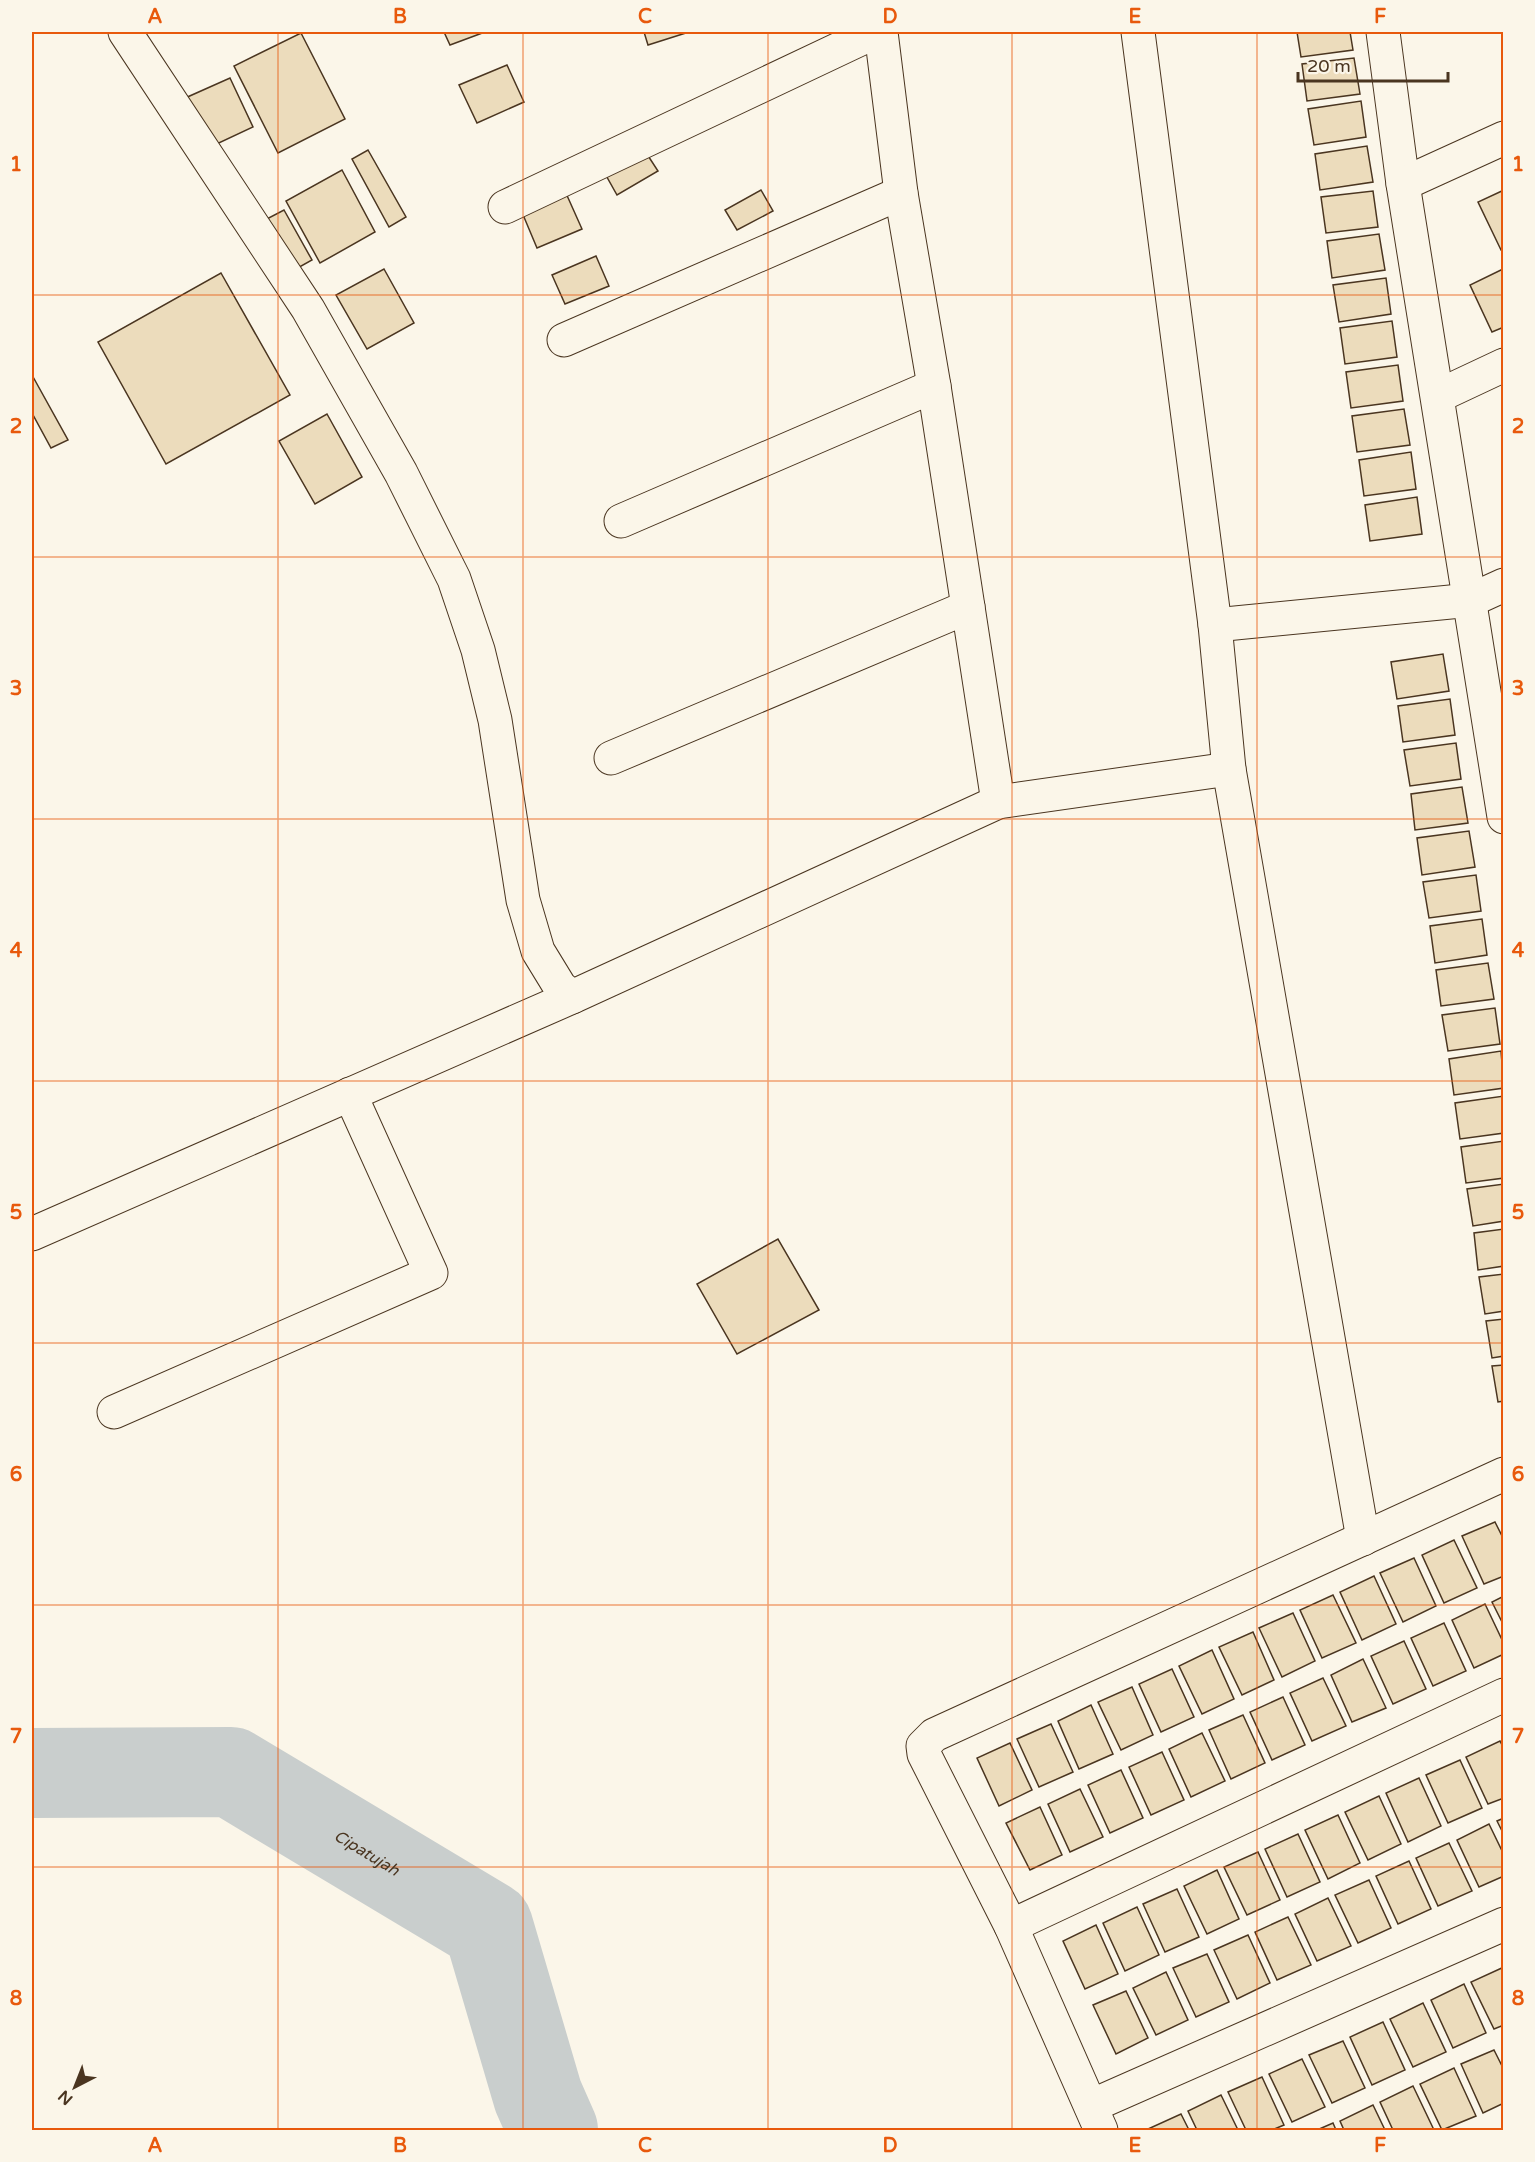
<svg xmlns="http://www.w3.org/2000/svg" width="1535" height="2162" font-family="'Varela Round',sans-serif">
  <rect width="100%" height="100%" fill="#fbf6e9"/>
  <g fill="none" stroke-linecap="round" stroke-linejoin="round">
    <path stroke="#c9cecd" stroke-width="90" id="s1" d="M32,1773L231,1772L488,1926L538,2096L553,2130"/>
  </g>
  <g fill="#ecdcbc" stroke="#4a3520" stroke-width="1.5">
    <polygon points="444,32 485,32 450,45"/>
    <polygon points="644,32 689,32 648,45"/>
    <polygon points="1297,32 1350,32 1353,50 1301,57"/>
    <polygon points="301,33 345,119 278,153 234,66"/>
    <polygon points="1354,58 1360,94 1307,101 1302,64"/>
    <polygon points="507,65 524,102 477,123 459,85"/>
    <polygon points="230,78 253,127 206,149 183,99"/>
    <polygon points="1361,101 1366,137 1314,145 1308,109"/>
    <polygon points="1367,146 1373,182 1320,190 1315,154"/>
    <polygon points="643,148 658,171 617,195 603,170"/>
    <polygon points="368,150 406,217 389,227 352,159"/>
    <polygon points="342,170 375,232 320,263 286,201"/>
    <polygon points="761,190 773,211 737,230 725,210"/>
    <polygon points="1504,190 1504,248 1501,250 1478,202"/>
    <polygon points="565,191 582,229 537,248 521,210"/>
    <polygon points="1373,191 1378,227 1326,233 1321,197"/>
    <polygon points="284,210 312,260 287,274 259,223"/>
    <polygon points="1379,234 1385,270 1332,278 1327,241"/>
    <polygon points="596,256 609,286 565,304 552,275"/>
    <polygon points="384,269 414,323 367,349 336,295"/>
    <polygon points="1503,269 1504,327 1492,332 1470,285"/>
    <polygon points="221,273 290,395 166,464 98,342"/>
    <polygon points="1386,278 1391,314 1339,322 1333,285"/>
    <polygon points="1392,321 1397,357 1345,364 1340,328"/>
    <polygon points="1398,365 1403,401 1351,408 1346,372"/>
    <polygon points="32,375 68,440 51,448 32,413"/>
    <polygon points="1404,409 1410,445 1357,452 1352,416"/>
    <polygon points="327,414 362,477 315,504 279,441"/>
    <polygon points="1411,452 1416,489 1364,496 1359,460"/>
    <polygon points="1417,497 1422,534 1370,541 1365,505"/>
    <polygon points="1443,654 1449,691 1397,699 1391,662"/>
    <polygon points="1450,699 1455,735 1403,742 1398,706"/>
    <polygon points="1456,743 1461,779 1410,786 1404,750"/>
    <polygon points="1462,787 1468,823 1415,830 1411,794"/>
    <polygon points="1469,831 1475,867 1422,875 1417,838"/>
    <polygon points="1476,875 1481,911 1429,918 1423,882"/>
    <polygon points="1482,919 1487,955 1435,963 1430,926"/>
    <polygon points="1488,963 1494,999 1441,1006 1436,970"/>
    <polygon points="1495,1008 1500,1044 1448,1051 1442,1015"/>
    <polygon points="1501,1051 1504,1088 1454,1095 1449,1059"/>
    <polygon points="1504,1096 1504,1133 1460,1139 1455,1103"/>
    <polygon points="1504,1141 1504,1178 1466,1183 1461,1147"/>
    <polygon points="1504,1184 1504,1221 1473,1226 1467,1189"/>
    <polygon points="1504,1229 1504,1266 1478,1270 1474,1233"/>
    <polygon points="778,1239 819,1310 737,1354 697,1284"/>
    <polygon points="1504,1274 1504,1311 1485,1314 1479,1277"/>
    <polygon points="1504,1319 1504,1356 1492,1358 1486,1321"/>
    <polygon points="1504,1365 1504,1401 1498,1402 1492,1366"/>
    <polygon points="1495,1522 1504,1540 1504,1576 1484,1584 1462,1536"/>
    <polygon points="1454,1540 1477,1588 1444,1603 1422,1555"/>
    <polygon points="1414,1558 1436,1606 1403,1622 1380,1573"/>
    <polygon points="1374,1576 1396,1624 1362,1640 1340,1592"/>
    <polygon points="1333,1595 1356,1643 1322,1658 1300,1610"/>
    <polygon points="1504,1596 1504,1626 1492,1602"/>
    <polygon points="1485,1604 1504,1644 1504,1654 1474,1668 1452,1620"/>
    <polygon points="1293,1613 1315,1661 1282,1677 1259,1628"/>
    <polygon points="1444,1623 1466,1671 1433,1686 1411,1638"/>
    <polygon points="1253,1632 1274,1680 1242,1695 1219,1647"/>
    <polygon points="1404,1641 1426,1689 1393,1704 1371,1656"/>
    <polygon points="1212,1650 1234,1699 1202,1714 1179,1666"/>
    <polygon points="1363,1659 1386,1708 1352,1722 1331,1675"/>
    <polygon points="1172,1669 1194,1717 1161,1732 1139,1684"/>
    <polygon points="1323,1678 1346,1726 1312,1741 1290,1693"/>
    <polygon points="1132,1687 1153,1735 1121,1750 1098,1702"/>
    <polygon points="1283,1697 1305,1745 1272,1760 1250,1712"/>
    <polygon points="1091,1705 1113,1754 1079,1769 1058,1721"/>
    <polygon points="1243,1715 1265,1763 1231,1779 1209,1730"/>
    <polygon points="1051,1724 1073,1772 1039,1787 1017,1739"/>
    <polygon points="1202,1733 1225,1781 1191,1797 1169,1749"/>
    <polygon points="1500,1741 1504,1749 1504,1798 1488,1804 1466,1757"/>
    <polygon points="1010,1743 1032,1790 999,1806 977,1758"/>
    <polygon points="1162,1752 1184,1800 1151,1815 1129,1767"/>
    <polygon points="1460,1760 1482,1808 1448,1823 1426,1775"/>
    <polygon points="1121,1770 1143,1818 1110,1833 1088,1785"/>
    <polygon points="1419,1778 1441,1826 1408,1842 1386,1793"/>
    <polygon points="1080,1789 1103,1837 1070,1852 1048,1804"/>
    <polygon points="1379,1796 1401,1844 1368,1860 1345,1812"/>
    <polygon points="1040,1807 1062,1855 1030,1870 1006,1823"/>
    <polygon points="1338,1815 1360,1863 1328,1879 1305,1830"/>
    <polygon points="1504,1818 1504,1835 1497,1821"/>
    <polygon points="1489,1824 1504,1855 1504,1876 1479,1887 1457,1840"/>
    <polygon points="1298,1834 1320,1882 1287,1897 1265,1849"/>
    <polygon points="1449,1843 1472,1891 1438,1906 1416,1858"/>
    <polygon points="1258,1852 1280,1900 1247,1915 1224,1867"/>
    <polygon points="1409,1861 1431,1909 1398,1924 1376,1876"/>
    <polygon points="1217,1870 1239,1919 1207,1934 1184,1886"/>
    <polygon points="1369,1880 1391,1928 1358,1943 1335,1895"/>
    <polygon points="1177,1889 1199,1937 1165,1952 1143,1904"/>
    <polygon points="1328,1898 1351,1946 1317,1961 1295,1914"/>
    <polygon points="1137,1907 1159,1955 1125,1971 1103,1923"/>
    <polygon points="1288,1917 1311,1965 1277,1980 1255,1932"/>
    <polygon points="1096,1925 1118,1974 1085,1989 1063,1941"/>
    <polygon points="1248,1935 1270,1983 1237,1999 1214,1950"/>
    <polygon points="1207,1954 1229,2002 1196,2017 1173,1968"/>
    <polygon points="1504,1967 1504,2025 1494,2029 1471,1982"/>
    <polygon points="1166,1972 1188,2020 1156,2035 1133,1988"/>
    <polygon points="1464,1984 1486,2033 1453,2048 1431,2000"/>
    <polygon points="1126,1991 1148,2038 1116,2054 1093,2005"/>
    <polygon points="1423,2003 1446,2052 1413,2067 1390,2019"/>
    <polygon points="1383,2022 1405,2070 1372,2085 1350,2037"/>
    <polygon points="1343,2041 1365,2088 1332,2103 1309,2055"/>
    <polygon points="1494,2050 1504,2070 1504,2103 1483,2113 1461,2064"/>
    <polygon points="1302,2059 1325,2107 1292,2122 1269,2074"/>
    <polygon points="1454,2068 1476,2116 1442,2130 1420,2084"/>
    <polygon points="1262,2077 1284,2125 1272,2130 1246,2130 1228,2092"/>
    <polygon points="1413,2086 1434,2130 1393,2130 1380,2102"/>
    <polygon points="1221,2095 1238,2130 1197,2130 1188,2111"/>
    <polygon points="1373,2105 1385,2130 1344,2130 1340,2121"/>
    <polygon points="1181,2114 1189,2130 1148,2130 1148,2129"/>
    <polygon points="1333,2123 1336,2130 1317,2130"/>
  </g>
  <g fill="none" stroke-linecap="round" stroke-linejoin="round">
    <defs>
      <g id="minor">
        <polyline points="125,32 308,309 401,473 454,579 478,650 495,720 523,900 538,951 560,987 572,997 998,802 1229,769"/>
        <polyline points="881,32 901,193 934,386 998,802"/>
        <polyline points="1138,32 1215,625 1229,769 1363,1539"/>
        <polyline points="1383,32 1403,184 1504,817"/>
        <polyline points="1403,184 1504,138"/>
        <polyline points="505,207 875,32"/>
        <polyline points="564,340 901,193"/>
        <polyline points="1438,396 1504,365"/>
        <polyline points="621,521 934,386"/>
        <polyline points="1215,625 1471,600 1504,585"/>
        <polyline points="611,758 968,607"/>
        <polyline points="32,1234 572,997"/>
        <polyline points="114,1412 431,1273 350,1094"/>
        <polyline points="1011,1926 1504,1695"/>
        <polyline points="1091,2106 1504,1924"/>
        <polyline points="1101,2130 1011,1926 924,1754 923,1746 934,1735 1504,1474"/>
      </g>
    </defs>
    <use href="#minor" stroke="#4a3520" stroke-width="35"/>
    <use href="#minor" stroke="#fbf6e9" stroke-width="33"/>
  </g>
  <path fill="none" stroke="#e8590c" stroke-width="1.5" stroke-opacity="0.55" d="M278,32V2130M523,32V2130M768,32V2130M1012,32V2130M1257,32V2130M32,295H1504M32,557H1504M32,819H1504M32,1081H1504M32,1343H1504M32,1605H1504M32,1867H1504"/>
  <g text-anchor="middle" dominant-baseline="central" stroke-width="4.5" stroke-linejoin="round" paint-order="stroke">
    <g font-size="16" font-style="italic" fill="#4a3520" stroke="#fbf6e9">
      <text stroke="none"><textPath href="#s1" startOffset="357">Cipatujah</textPath></text>
    </g>
  </g>
  <rect width="1535" height="2162" fill="none" stroke="#fbf6e9" stroke-width="66"/>
  <g transform="translate(75 2087) rotate(222)" stroke="#fbf6e9" stroke-width="4.5" paint-order="stroke">
  <path d="M0-4.5L10 22L0 15L-10 22Z" fill="#4a3520"/>
  <text y="-9" font-size="16" font-weight="bold" text-anchor="middle" fill="#4a3520">N</text>
  </g>
  <path d="M1298 72v9h150v-9" fill="none" stroke="#4a3520" stroke-width="3"/>
  <text x="1307" y="72" font-size="18" fill="#4a3520" stroke="#fbf6e9" stroke-width="4.5" paint-order="stroke">20 m</text>
  <rect x="33" y="33" width="1469" height="2096" fill="none" stroke="#e8590c" stroke-width="2"/>
  <g font-size="20" text-anchor="middle" font-weight="bold" fill="#e8590c">
    <text x="155" y="23">A</text>
    <text x="400" y="23">B</text>
    <text x="645" y="23">C</text>
    <text x="890" y="23">D</text>
    <text x="1135" y="23">E</text>
    <text x="1380" y="23">F</text>
    <text x="16" y="171">1</text>
    <text x="1518" y="171">1</text>
    <text x="16" y="433">2</text>
    <text x="1518" y="433">2</text>
    <text x="16" y="695">3</text>
    <text x="1518" y="695">3</text>
    <text x="16" y="957">4</text>
    <text x="1518" y="957">4</text>
    <text x="16" y="1219">5</text>
    <text x="1518" y="1219">5</text>
    <text x="16" y="1481">6</text>
    <text x="1518" y="1481">6</text>
    <text x="16" y="1743">7</text>
    <text x="1518" y="1743">7</text>
    <text x="16" y="2005">8</text>
    <text x="1518" y="2005">8</text>
    <text x="155" y="2152">A</text>
    <text x="400" y="2152">B</text>
    <text x="645" y="2152">C</text>
    <text x="890" y="2152">D</text>
    <text x="1135" y="2152">E</text>
    <text x="1380" y="2152">F</text>
  </g>
</svg>
